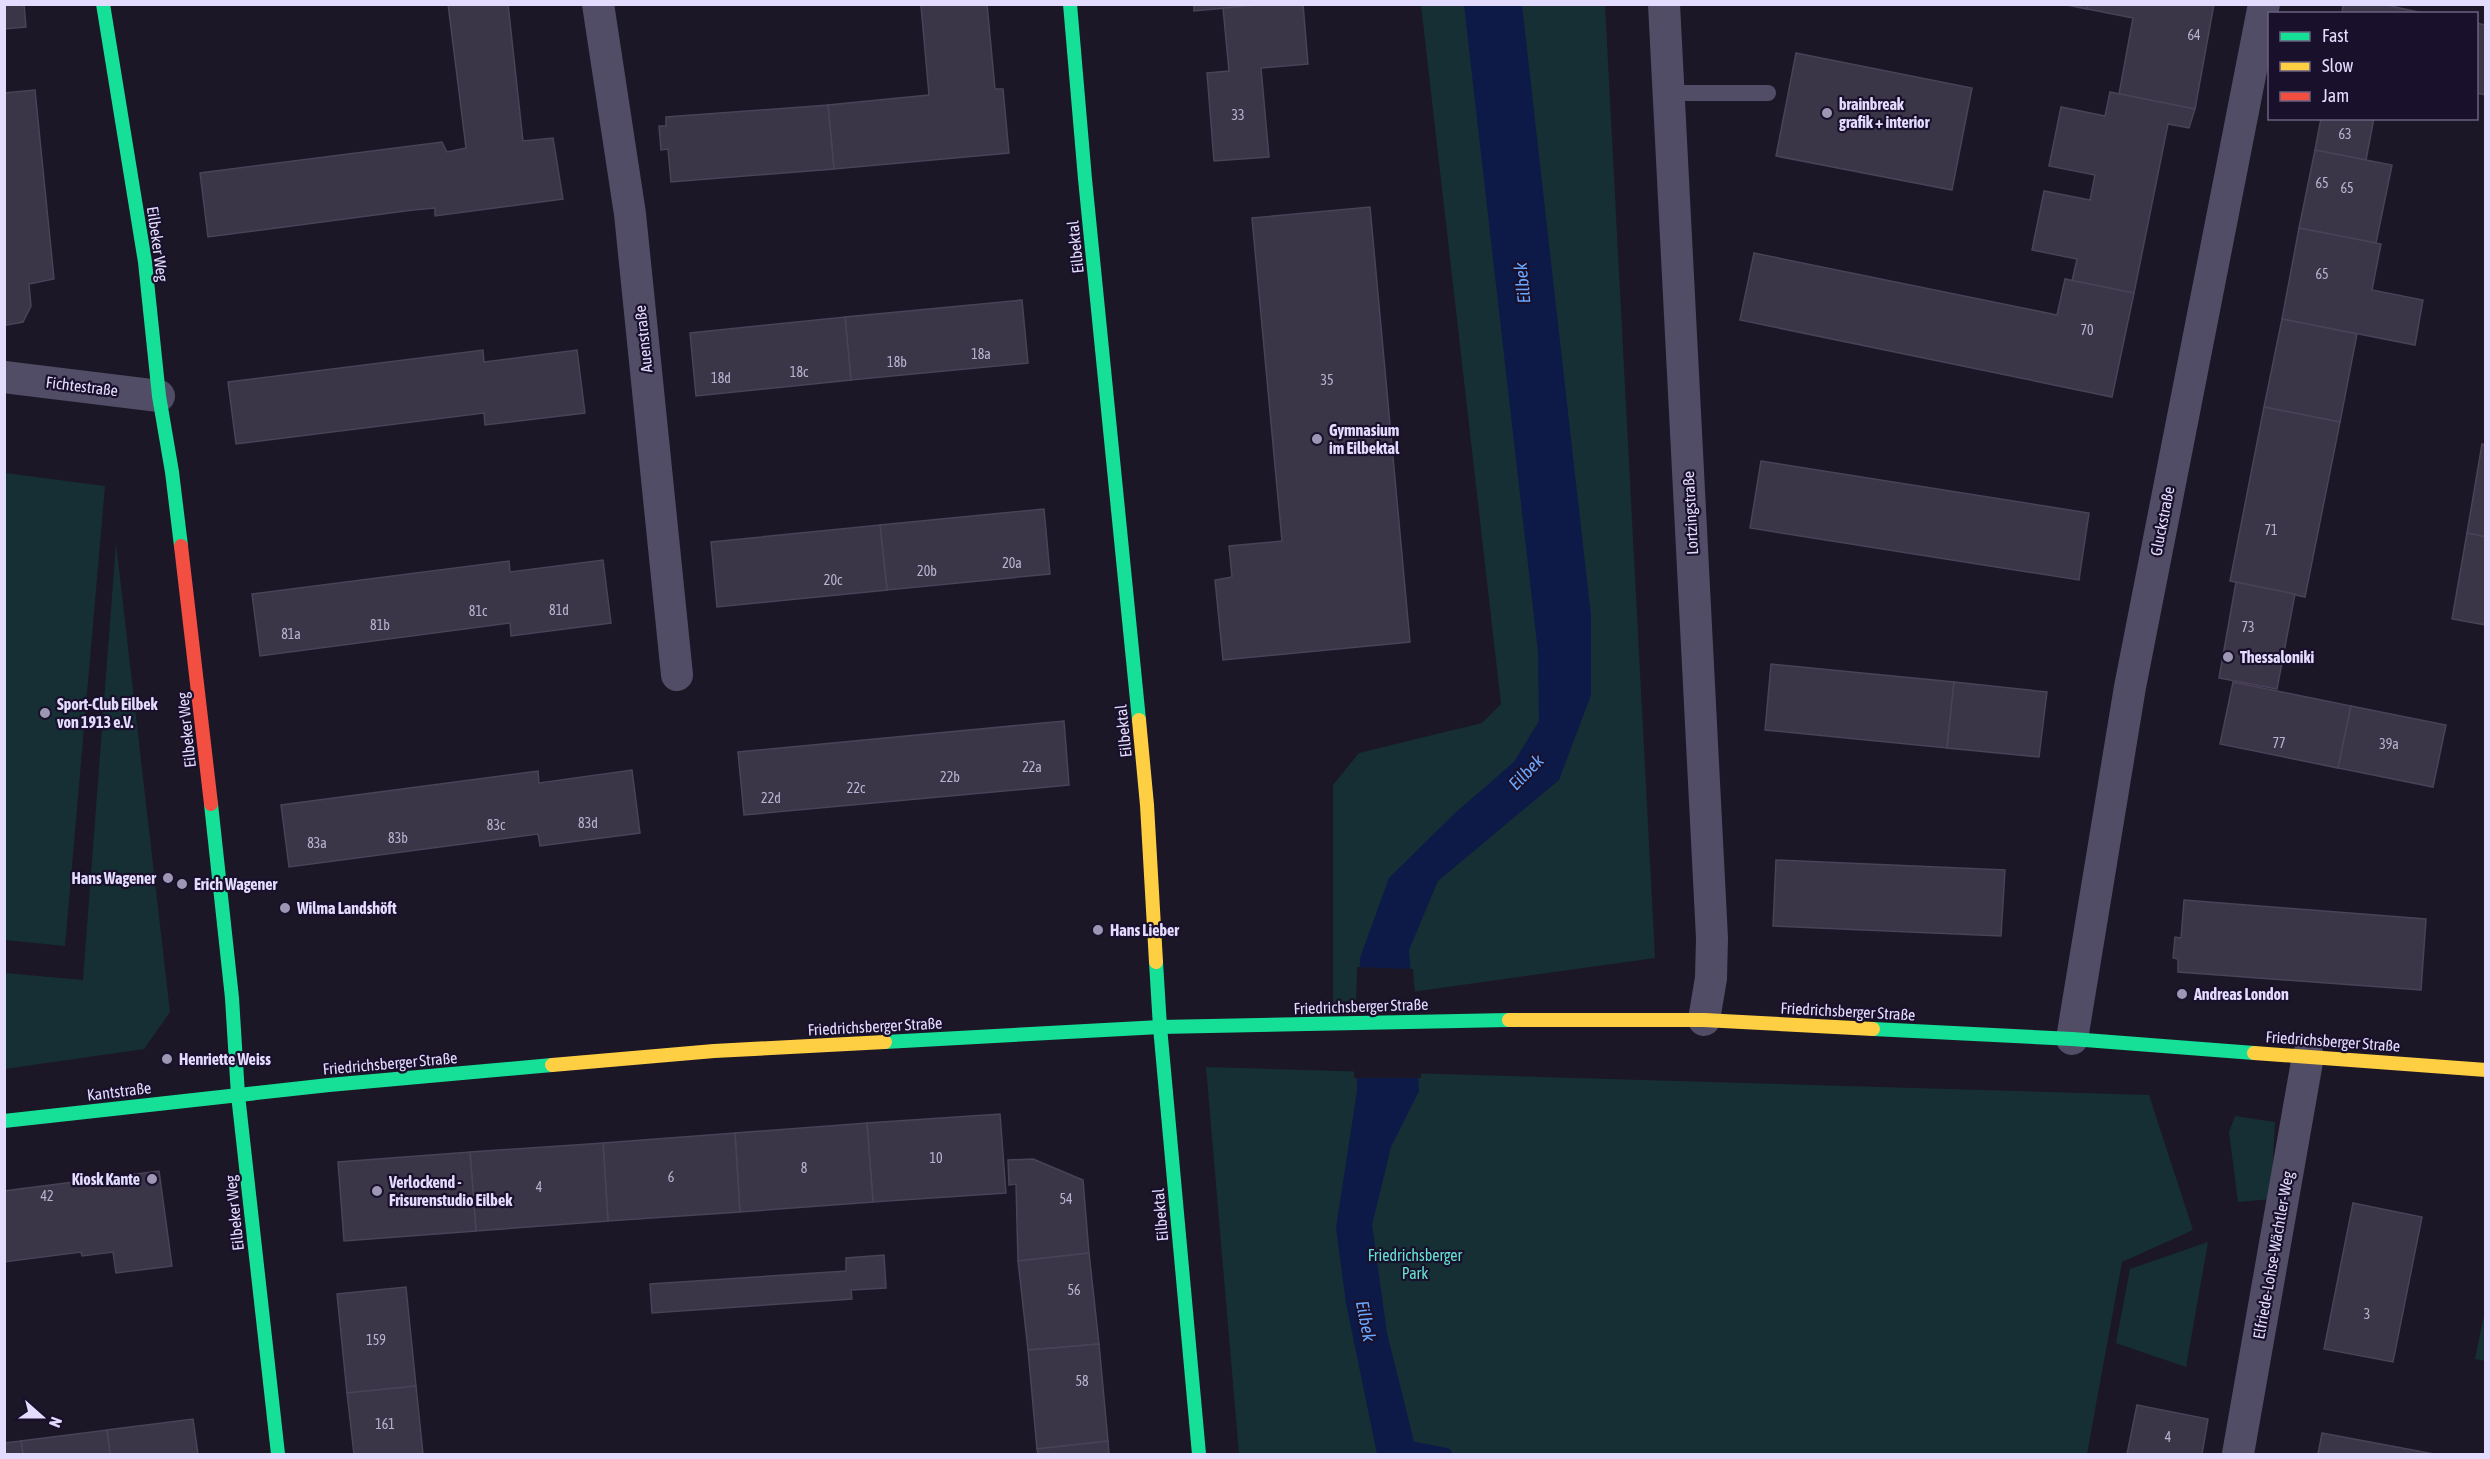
<svg xmlns="http://www.w3.org/2000/svg" width="2490" height="1459" font-family="'Asap Condensed',sans-serif">
  <rect width="100%" height="100%" fill="#1c1726"/>
  <g fill="#152f34">
    <polygon points="1421,5 1605,5 1655,958 1333,1003 1333,785 1359,753 1482,723 1501,704"/>
    <polygon points="5,473 105,486 65,946 5,940"/>
    <polygon points="116,543 170,1012 144,1049 5,1069 5,973 83,980"/>
    <polygon points="1206,1067 2149,1095 2193,1230 2122,1262 2087,1454 1239,1454"/>
    <polygon points="2235,1116 2275,1122 2271,1199 2238,1202 2229,1132"/>
    <polygon points="2208,1242 2186,1367 2116,1343 2130,1269"/>
    <polygon points="2485,1310 2485,1361 2475,1359"/>
  </g>
  <polygon fill="#0d1a48" points="1464,5 1522,5 1591,616 1591,695 1559,780 1438,881 1409,950 1419,1091 1391,1147 1372,1225 1387,1333 1417,1454 1377,1454 1346,1303 1336,1228 1357,1091 1360,958 1389,878 1455,813 1514,762 1539,721 1538,652"/>
  <polygon fill="#1c1726" points="1357,967 1413,969 1421,1078 1354,1078"/>
  <g fill="none" stroke-linecap="round" stroke-linejoin="round">
    <polyline stroke="#0d1a48" stroke-width="12" points="1415,1448 1446,1454"/>
  </g>
  <g fill="#3b3647" stroke="#494258" stroke-width="1.5">
    <polygon points="4,4 24,4 26,27 4,29"/>
    <polygon points="448,4 508,4 523,141 553,138 563,199 435,216 435,208 413,210 208,237 200,173 442,142 447,152 466,148"/>
    <polygon points="938,4 987,4 995,89 1003,89 1009,153 834,169 828,105 929,95 921,6"/>
    <polygon points="1194,4 1269,4 1194,11"/>
    <polygon points="1269,4 1303,4 1308,64 1261,68 1269,157 1214,161 1207,73 1229,71 1223,8"/>
    <polygon points="2062,4 2088,4 2087,9"/>
    <polygon points="2088,4 2214,4 2195,109 2119,94 2133,18 2087,9"/>
    <polygon points="2343,4 2382,4 2427,14 2342,14"/>
    <polygon points="2476,23 2486,25 2486,95 2476,93"/>
    <polygon points="1796,53 1972,88 1952,190 1776,156"/>
    <polygon points="35,90 54,279 29,284 31,306 23,322 7,325 4,324 4,93"/>
    <polygon points="2110,92 2195,109 2189,128 2168,124 2134,293 2072,281 2077,259 2032,250 2044,191 2090,200 2095,175 2049,166 2061,107 2105,116"/>
    <polygon points="828,105 834,169 671,182 668,149 661,150 659,126 666,126 666,117"/>
    <polygon points="2321,118 2374,118 2366,160 2315,150"/>
    <polygon points="2315,150 2392,165 2376,243 2299,228"/>
    <polygon points="1370,207 1410,642 1223,660 1215,580 1232,577 1229,546 1282,541 1252,218"/>
    <polygon points="2299,228 2381,244 2372,290 2423,300 2415,345 2282,319"/>
    <polygon points="1754,253 2057,315 2065,279 2134,293 2112,397 1740,320"/>
    <polygon points="1022,300 1028,363 851,380 845,317"/>
    <polygon points="845,317 851,380 696,396 690,333"/>
    <polygon points="2282,319 2357,334 2340,422 2264,407"/>
    <polygon points="483,350 484,362 577,350 585,413 485,425 484,413 236,444 228,382"/>
    <polygon points="2264,407 2340,422 2305,597 2230,581"/>
    <polygon points="2482,444 2486,445 2486,537 2467,533"/>
    <polygon points="1761,461 2089,513 2079,580 1750,528"/>
    <polygon points="1044,509 1050,574 887,590 880,525"/>
    <polygon points="880,525 887,590 717,607 711,542"/>
    <polygon points="2467,533 2486,537 2486,625 2452,619"/>
    <polygon points="603,560 611,623 511,636 510,623 260,656 252,594 509,561 510,572"/>
    <polygon points="2236,582 2295,594 2277,689 2219,678"/>
    <polygon points="1771,664 1954,682 1947,748 1765,730"/>
    <polygon points="1954,682 2047,692 2039,757 1947,748"/>
    <polygon points="2233,682 2351,706 2338,768 2220,744"/>
    <polygon points="2351,706 2446,725 2433,787 2338,768"/>
    <polygon points="1064,721 1069,785 744,815 738,752"/>
    <polygon points="632,770 640,833 540,846 538,834 289,867 281,805 538,771 539,783"/>
    <polygon points="1776,860 2005,870 2001,936 1773,926"/>
    <polygon points="2184,900 2426,919 2421,990 2178,972 2178,959 2173,958 2175,937 2181,938"/>
    <polygon points="1000,1114 1006,1193 873,1202 867,1123"/>
    <polygon points="867,1123 873,1202 740,1212 735,1133"/>
    <polygon points="735,1133 740,1212 608,1221 603,1143"/>
    <polygon points="603,1143 608,1221 476,1231 470,1152"/>
    <polygon points="470,1152 476,1231 344,1241 338,1162"/>
    <polygon points="1033,1159 1083,1180 1089,1253 1018,1261 1016,1184 1009,1185 1008,1160"/>
    <polygon points="159,1171 172,1266 116,1273 113,1252 82,1256 81,1252 4,1262 4,1191"/>
    <polygon points="2353,1203 2422,1217 2393,1362 2324,1349"/>
    <polygon points="1089,1253 1099,1344 1028,1350 1018,1261"/>
    <polygon points="884,1255 886,1288 851,1290 852,1299 652,1313 650,1284 846,1271 846,1258"/>
    <polygon points="406,1287 416,1386 347,1393 337,1294"/>
    <polygon points="1099,1344 1108,1441 1037,1449 1028,1350"/>
    <polygon points="416,1386 423,1454 354,1454 347,1393"/>
    <polygon points="2137,1405 2208,1419 2202,1454 2127,1454"/>
    <polygon points="193,1419 198,1454 110,1454 107,1430"/>
    <polygon points="107,1430 110,1454 23,1454 21,1441"/>
    <polygon points="2322,1433 2434,1454 2318,1454"/>
    <polygon points="21,1441 23,1454 4,1454 4,1443"/>
    <polygon points="1108,1441 1109,1454 1038,1454 1037,1449"/>
  </g>
  <g fill="none" stroke-linecap="round" stroke-linejoin="round">
    <polyline stroke="#514d66" stroke-width="16" points="1668,93 1768,93"/>
    <g stroke="#514d66" stroke-width="32">
      <polyline points="598,4 630,214 677,675"/>
      <polyline points="1664,4 1712,938 1711,978 1704,1020"/>
      <polyline points="4,377 159,396"/>
      <polyline points="2072,1039 2130,687 2264,4"/>
      <polyline points="2238,1454 2308,1056"/>
    </g>
    <g stroke="#16e098" stroke-width="14">
      <polyline points="103,4 145,262 159,396 172,472 181,546"/>
      <polyline points="1070,4 1085,179 1139,720"/>
      <polyline points="211,804 232,998 238,1095 278,1454"/>
      <polyline points="1156,962 1160,1027 1199,1454"/>
      <polyline points="1873,1029 2072,1039 2254,1053"/>
      <polyline points="885,1042 1160,1027 1509,1020"/>
      <polyline points="4,1121 329,1085 552,1065"/>
    </g>
    <g stroke="#ffcf43" stroke-width="14">
      <polyline points="1139,720 1147,805 1156,962"/>
      <polyline points="1509,1020 1704,1020 1873,1029"/>
      <polyline points="2254,1053 2486,1070"/>
      <polyline points="552,1065 714,1051 885,1042"/>
    </g>
    <polyline stroke="#f24e42" stroke-width="14" points="181,546 211,804"/>
  </g>
  <g fill="#9e97b3" stroke="#19112c" stroke-width="2">
    <circle cx="1827" cy="113" r="6"/>
    <circle cx="1317" cy="439" r="6"/>
    <circle cx="2228" cy="657" r="6"/>
    <circle cx="45" cy="713" r="6"/>
    <circle cx="168" cy="878" r="6"/>
    <circle cx="182" cy="884" r="6"/>
    <circle cx="285" cy="908" r="6"/>
    <circle cx="1098" cy="930" r="6"/>
    <circle cx="2182" cy="994" r="6"/>
    <circle cx="167" cy="1059" r="6"/>
    <circle cx="152" cy="1179" r="6"/>
    <circle cx="377" cy="1191" r="6"/>
  </g>
  <g text-anchor="middle" dominant-baseline="central" stroke-width="4.5" stroke-linejoin="round" paint-order="stroke">
    <g font-size="14" fill="#bab2d1">
      <text x="2194" y="35">64</text>
      <text x="1238" y="115">33</text>
      <text x="2345" y="134">63</text>
      <text x="2322" y="183">65</text>
      <text x="2347" y="188">65</text>
      <text x="2322" y="274">65</text>
      <text x="2087" y="330">70</text>
      <text x="981" y="354">18a</text>
      <text x="897" y="362">18b</text>
      <text x="799" y="372">18c</text>
      <text x="721" y="378">18d</text>
      <text x="1327" y="380">35</text>
      <text x="2271" y="530">71</text>
      <text x="1012" y="563">20a</text>
      <text x="927" y="571">20b</text>
      <text x="833" y="580">20c</text>
      <text x="559" y="610">81d</text>
      <text x="478" y="611">81c</text>
      <text x="380" y="625">81b</text>
      <text x="2248" y="627">73</text>
      <text x="291" y="634">81a</text>
      <text x="2279" y="743">77</text>
      <text x="2389" y="744">39a</text>
      <text x="1032" y="767">22a</text>
      <text x="950" y="777">22b</text>
      <text x="856" y="788">22c</text>
      <text x="771" y="798">22d</text>
      <text x="588" y="823">83d</text>
      <text x="496" y="825">83c</text>
      <text x="398" y="838">83b</text>
      <text x="317" y="843">83a</text>
      <text x="936" y="1158">10</text>
      <text x="804" y="1168">8</text>
      <text x="671" y="1177">6</text>
      <text x="539" y="1187">4</text>
      <text x="47" y="1196">42</text>
      <text x="1066" y="1199">54</text>
      <text x="1074" y="1290">56</text>
      <text x="2367" y="1314">3</text>
      <text x="376" y="1340">159</text>
      <text x="1082" y="1381">58</text>
      <text x="385" y="1424">161</text>
      <text x="2168" y="1437">4</text>
    </g>
    <g font-size="16" font-weight="bold" fill="#e4dcff" stroke="#19112c" text-anchor="start">
      <text x="1839" y="104">brainbreak<tspan x="1839" dy="18">grafik + interior</tspan></text>
      <text x="1329" y="430">Gymnasium<tspan x="1329" dy="18">im Eilbektal</tspan></text>
      <text x="2240" y="657">Thessaloniki</text>
      <text x="57" y="704">Sport-Club Eilbek<tspan x="57" dy="18">von 1913 e.V.</tspan></text>
      <text x="156" y="878" text-anchor="end">Hans Wagener</text>
      <text x="194" y="884">Erich Wagener</text>
      <text x="297" y="908">Wilma Landshöft</text>
      <text x="1110" y="930">Hans Lieber</text>
      <text x="2194" y="994">Andreas London</text>
      <text x="179" y="1059">Henriette Weiss</text>
      <text x="140" y="1179" text-anchor="end">Kiosk Kante</text>
      <text x="389" y="1182">Verlockend -<tspan x="389" dy="18">Frisurenstudio Eilbek</tspan></text>
    </g>
    <g font-size="16" fill="#e4dcff" stroke="#19112c">
      <text transform="translate(158 244) rotate(82)">Eilbeker Weg</text>
      <text transform="translate(1075 247) rotate(-96)">Eilbektal</text>
      <text transform="translate(643 339) rotate(-96)">Auenstraße</text>
      <text transform="translate(82 386) rotate(7)">Fichtestraße</text>
      <text transform="translate(1690 513) rotate(-93)">Lortzingstraße</text>
      <text transform="translate(2162 521) rotate(-79)">Gluckstraße</text>
      <text transform="translate(186 730) rotate(-96)">Eilbeker Weg</text>
      <text transform="translate(1123 731) rotate(-96)">Eilbektal</text>
      <text transform="translate(1361 1006) rotate(-2)">Friedrichsberger Straße</text>
      <text transform="translate(1848 1011) rotate(3)">Friedrichsberger Straße</text>
      <text transform="translate(875 1026) rotate(-3)">Friedrichsberger Straße</text>
      <text transform="translate(2333 1041) rotate(4)">Friedrichsberger Straße</text>
      <text transform="translate(390 1063) rotate(-5)">Friedrichsberger Straße</text>
      <text transform="translate(119 1091) rotate(-7)">Kantstraße</text>
      <text transform="translate(234 1213) rotate(-96)">Eilbeker Weg</text>
      <text transform="translate(1160 1215) rotate(-95)">Eilbektal</text>
      <text transform="translate(2273 1255) rotate(-80)">Elfriede-Lohse-Wächtler-Weg</text>
    </g>
    <g font-size="16" fill="#65e2d3" stroke="#19112c">
      <text x="1415" y="1255">Friedrichsberger<tspan x="1415" dy="18">Park</tspan></text>
    </g>
    <g font-size="18" font-style="italic" fill="#6aa7ff" stroke="#19112c">
      <text transform="translate(1522 283) rotate(-96)">Eilbek</text>
      <text transform="translate(1526 772) rotate(-46)">Eilbek</text>
      <text transform="translate(1366 1321) rotate(79)">Eilbek</text>
    </g>
  </g>
  <rect width="2490" height="1459" fill="none" stroke="#e4dcff" stroke-width="12"/>
  <rect x="2268" y="12" width="210" height="108" fill="#19112c" stroke="#6a6280" stroke-width="1.5"/>
  <rect x="2280" y="32" width="30" height="9" fill="#16e098" stroke="#6a6280" stroke-width="1.5"/>
  <text x="2322" y="42" font-size="18" fill="#e4dcff">Fast</text>
  <rect x="2280" y="62" width="30" height="9" fill="#ffcf43" stroke="#6a6280" stroke-width="1.5"/>
  <text x="2322" y="72" font-size="18" fill="#e4dcff">Slow</text>
  <rect x="2280" y="92" width="30" height="9" fill="#f24e42" stroke="#6a6280" stroke-width="1.5"/>
  <text x="2322" y="102" font-size="18" fill="#e4dcff">Jam</text>
  <g transform="translate(42 1417) rotate(111)" stroke="#19112c" stroke-width="4.5" paint-order="stroke">
  <path d="M0-4.5L10 22L0 15L-10 22Z" fill="#e4dcff"/>
  <text y="-9" font-size="16" font-weight="bold" text-anchor="middle" fill="#e4dcff">N</text>
  </g>
</svg>
